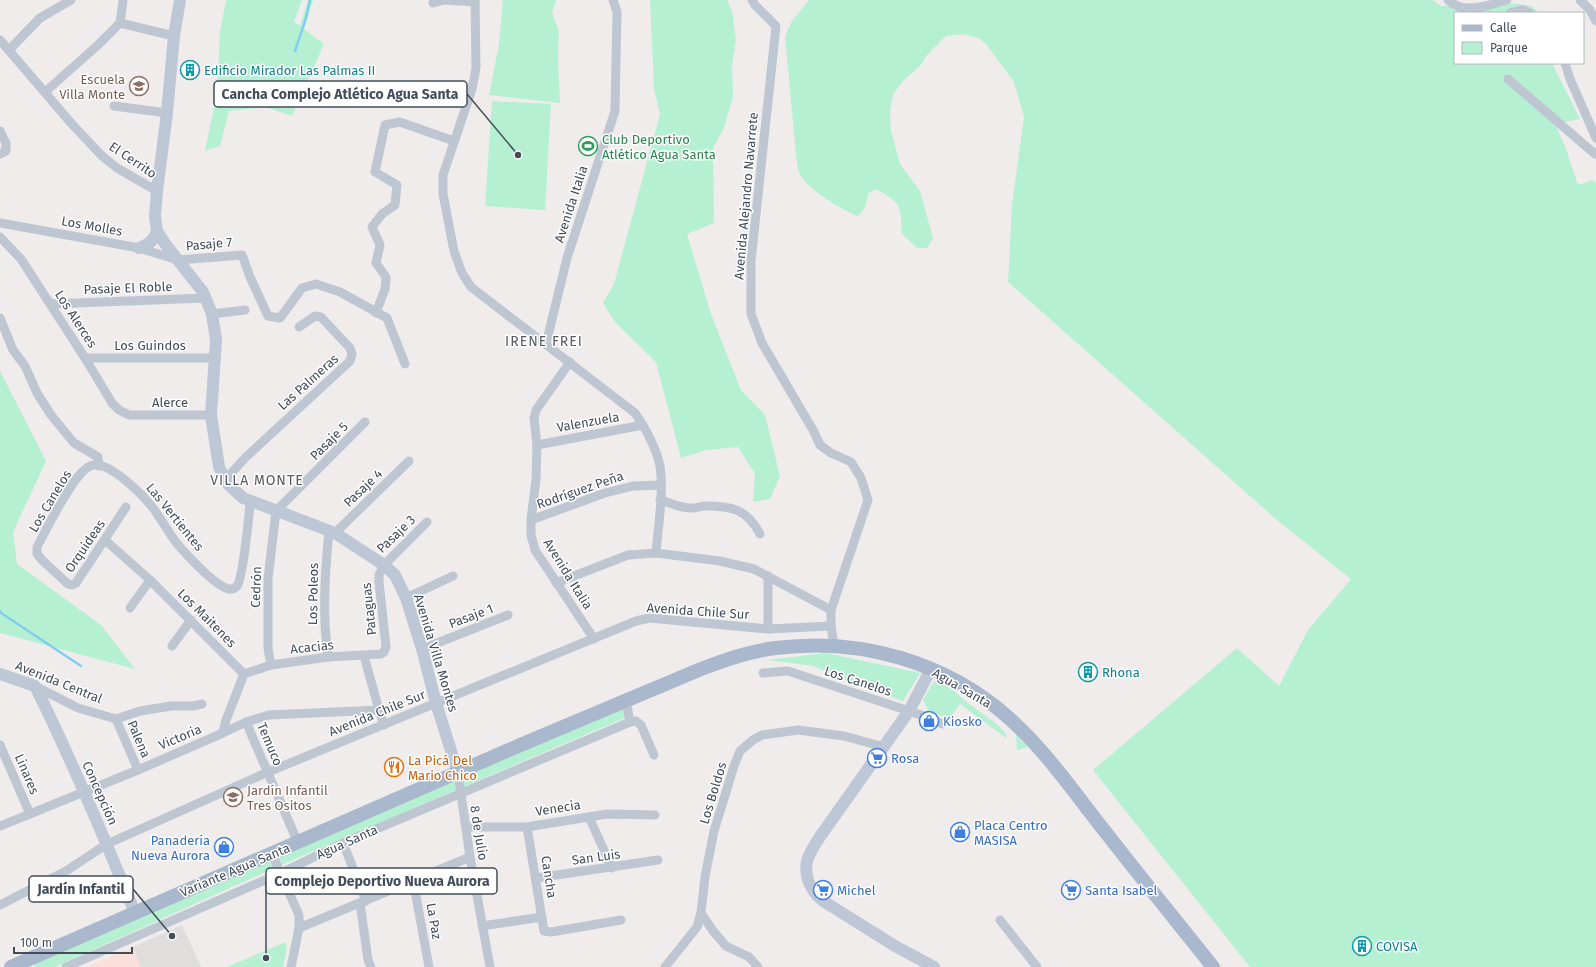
<svg xmlns="http://www.w3.org/2000/svg" width="1596" height="967" font-family="'Fira Sans',sans-serif">
  <rect width="100%" height="100%" fill="#efeceb"/>
  <polygon fill="#e0dddd" points="182,925 201,967 140,967 133,947"/>
  <polygon fill="#fbdfd9" points="133,947 140,967 86,967"/>
  <g fill="#b6f0d2">
    <polygon points="226,0 302,0 294,22 300,26 308,0 313,0 304,29 324,44 292,116 266,107 229,111 220,146 205,151 217,93 220,32"/>
    <polygon points="503,0 556,0 552,13 559,31 558,57 560,103 489,95 499,44"/>
    <polygon points="650,0 727,0 732,11 736,40 732,66 733,96 724,128 713,148 714,223 687,234 711,314 741,390 765,415 780,476 770,499 753,502 755,474 738,447 706,450 681,458 656,362 615,322 603,303 614,284 660,114 654,89"/>
    <path d="M809,0H1433L1441,6L1495,1L1531,6L1540,13H1455V63H1552L1580,119L1565,122L1548,109L1565,146L1577,182L1579,185L1592,180L1596,183V967H1250L1246,962L1093,770L1237,648L1279,686L1308,630L1351,579L1277,520L1008,282L1012,204L1024,117L1014,82L986,44L980,39L964,34L946,36L927,55L920,66L904,80L893,94L890,112L891,131L900,164L920,191L933,238L927,248H917L902,234C900,205 903,204 876,189L868,194L865,208L858,216C842,210 807,189 800,174C797,168 797,161 796,155L785,36L792,21Z"/>
    <polygon points="492,101 551,104 545,210 485,206"/>
    <polygon points="0,371 46,461 13,532 17,564 101,625 135,669 0,633"/>
    <polygon points="826,653 920,673 903,701 813,666 767,660"/>
    <polygon points="934,681 949,686 965,701 997,724 1007,735 1006,738 960,704 949,719 928,710 923,700"/>
    <polygon points="628,699 629,716 281,865 55,967 35,967 32,961"/>
    <polygon points="1016,735 1028,747 1017,750"/>
    <polygon points="285,942 287,948 283,967 227,967"/>
  </g>
  <g fill="none" stroke-linecap="round" stroke-linejoin="round">
    <g stroke="#81ceef" stroke-width="2.5">
      <polyline points="295,51 306,18 310,0"/>
      <polyline points="0,611 1,613 81,666"/>
    </g>
    <g stroke="#bec6d2" stroke-width="9">
      <path d="M475,0L476,68L472,89L443,175V194L454,251L462,273L471,287L635,413C646,429 656,448 660,466C664,492 658,528 656,553"/>
      <polyline points="752,0 755,5 776,26 751,261 751,314 762,343 813,430 820,445 831,453 851,462 861,478 868,500 831,610 831,626 834,646"/>
      <path d="M1448,0C1467,16 1487,5 1507,0"/>
      <polyline points="1580,0 1590,10 1596,21"/>
      <polyline points="433,3 444,0 475,2"/>
      <polyline points="1510,13 1523,10 1530,13"/>
      <polyline points="120,23 174,36"/>
      <polyline points="0,40 71,123 102,156 117,168 157,191"/>
      <polyline points="9,50 40,18 71,0"/>
      <polyline points="1565,63 1570,79 1596,138"/>
      <polyline points="1508,79 1595,154 1596,152"/>
      <polyline points="45,92 98,45 120,23 123,0"/>
      <polyline points="114,106 167,113"/>
      <polyline points="0,131 6,143 6,151 0,154"/>
      <polyline points="0,223 139,248 178,260 242,255 250,277 268,316 280,318 302,288 316,284 340,292 387,318 405,364"/>
      <polyline points="0,237 21,259 85,358 112,403 119,410 129,415 211,415"/>
      <polyline points="51,304 206,298"/>
      <polyline points="376,313 385,289 386,277 376,263 380,245 372,227 382,214 395,205 397,185 375,172 385,125 400,122 454,141"/>
      <polyline points="212,314 245,310"/>
      <polyline points="0,318 13,350 25,366 37,393 51,415 74,443 98,457 99,466"/>
      <polyline points="546,344 567,258 615,111 617,12 613,0"/>
      <polyline points="85,358 214,358"/>
      <polyline points="570,362 536,410 534,418 537,445 536,479 531,520 531,535 535,550 594,639"/>
      <polyline points="537,445 643,425"/>
      <polyline points="225,480 245,458 350,361 352,354 350,348 321,317 315,316 299,327"/>
      <path d="M660,500C670,503 683,509 693,508C697,508 701,506 705,506C732,506 747,509 760,534"/>
      <path d="M126,507L76,583L72,585L68,584L42,560L37,554V547C46,531 75,468 93,465C110,462 143,495 153,508C162,520 169,534 179,546C189,557 212,583 226,588C230,590 234,589 237,586C243,578 249,516 250,502"/>
      <polyline points="531,520 605,493 633,486 661,485"/>
      <polyline points="335,533 409,461"/>
      <polyline points="105,540 150,580 244,674"/>
      <polyline points="768,576 768,629"/>
      <polyline points="556,583 628,555 656,553 720,561 754,569 831,610"/>
      <polyline points="406,598 453,576"/>
      <polyline points="130,608 150,580"/>
      <polyline points="172,646 191,620"/>
      <polyline points="422,649 508,615"/>
      <polyline points="364,656 379,710 384,725"/>
      <path d="M328,657C322,613 325,574 329,530"/>
      <polyline points="271,665 268,648 268,579 276,511 365,422"/>
      <polyline points="763,673 788,671 918,714 943,724"/>
      <polyline points="244,674 271,665 328,657 381,654 384,652 386,647 379,582 379,575 384,565 427,522"/>
      <polyline points="35,686 78,708 116,719 140,711 171,706 193,706 202,704"/>
      <polyline points="626,700 630,722"/>
      <polyline points="116,719 138,770"/>
      <polyline points="246,722 298,843"/>
      <polyline points="223,733 226,720 244,674"/>
      <polyline points="0,745 30,814"/>
      <polyline points="458,773 470,857 490,967"/>
      <polyline points="589,817 612,868"/>
      <polyline points="0,826 138,770 223,733 246,722 269,715 379,710"/>
      <polyline points="466,827 527,827 607,814 655,815"/>
      <polyline points="527,827 544,931 551,932 621,920"/>
      <polyline points="343,843 366,901"/>
      <polyline points="272,854 299,915 299,928 291,967"/>
      <polyline points="536,878 658,860"/>
      <polyline points="413,880 429,967"/>
      <polyline points="360,903 368,960 371,967"/>
      <polyline points="0,905 66,871 107,844 268,772 636,621 649,618 768,629 831,626"/>
      <polyline points="1000,920 1037,967"/>
      <polyline points="482,926 542,917"/>
      <polyline points="299,928 470,857"/>
      <polyline points="66,967 281,873 343,843 630,722 636,721 641,725 654,755"/>
      <polyline points="665,967 697,927 701,913"/>
      <polyline points="758,967 749,957 726,946 713,931 701,913 705,877 714,831 734,766 740,751 753,740 762,735 798,730 844,736 884,747"/>
    </g>
    <g stroke="#bdc7d6" stroke-width="12">
      <polyline points="180,0 174,36 167,113 157,191 155,216 157,231 166,245 203,292 212,314 216,340 211,415 219,467 228,484 243,498 335,533 384,565 395,575 406,598 422,649 436,703 458,773"/>
      <path d="M139,248C148,245 154,241 157,231"/>
      <path d="M931,669L909,711L819,838C815,845 809,853 807,861C804,877 811,891 823,901L895,946L934,967"/>
      <path d="M0,674L35,686C72,760 104,837 135,913"/>
    </g>
    <path stroke="#a9b8cd" stroke-width="14" d="M11,967L518,746L701,669C725,660 750,651 776,648C860,637 947,662 1010,719C1047,752 1076,795 1107,834C1142,879 1178,923 1213,967"/>
  </g>
  <defs>
    <symbol id="building-ring" viewBox="-11 -11 22 22"><circle r="9.5" fill="#fff" stroke="#0f9aa8" stroke-width="1.5"/><path d="M-4-6H4V6H1V3H-1V6H-4ZM-2.5-4.3h1.7v1.8h-1.7ZM.8-4.3h1.7v1.8H.8ZM-2.5-1h1.7V.8h-1.7ZM.8-1h1.7V.8H.8Z" fill="#0f9aa8"/></symbol>
    <symbol id="school-ring" viewBox="-11 -11 22 22"><circle r="9.5" fill="#fff" stroke="#8d6e63" stroke-width="1.5"/><path d="M0-5L7-2L0 1L-7-2ZM-4 1L0 2.5L4 1V4Q0 6-4 4Z" fill="#8d6e63"/></symbol>
    <symbol id="stadium-ring" viewBox="-11 -11 22 22"><circle r="9.5" fill="#fff" stroke="#2e9e5b" stroke-width="1.5"/><path d="M0-5a6.5 5 0 1 0 0 10a6.5 5 0 1 0 0-10ZM-3.5-1.8h7v3.6h-7Z" fill="#2e9e5b"/></symbol>
    <symbol id="shop-ring" viewBox="-11 -11 22 22"><circle r="9.5" fill="#fff" stroke="#3f7fe0" stroke-width="1.5"/><path d="M-5-2.5h2.3a2.7 3.5 0 0 1 5.4 0H5L5.5 6h-11ZM-1.5-2.5h3a1.5 2.3 0 0 0-3 0Z" fill="#3f7fe0"/></symbol>
    <symbol id="supermarket-ring" viewBox="-11 -11 22 22"><circle r="9.5" fill="#fff" stroke="#3f7fe0" stroke-width="1.5"/><path d="M-6-5.5h2.5l.6 2H6L4.5 2H-2.5L-4.4-4H-6ZM-1.5 3.2a1.3 1.3 0 1 0 .1 0ZM3 3.2a1.3 1.3 0 1 0 .1 0Z" fill="#3f7fe0"/></symbol>
    <symbol id="restaurant-ring" viewBox="-11 -11 22 22"><circle r="9.5" fill="#fff" stroke="#e8710a" stroke-width="1.5"/><path d="M-5-6h1v4h1v-4h1v4h1v-4h1v5L-1.5 .5V6h-2V.5L-5-1ZM5-6V6H3V1.5H1.5Q1.5-4 5-6Z" fill="#e8710a"/></symbol>
  </defs>
  <g fill-rule="evenodd">
    <use href="#building-ring" x="179" y="59" width="22" height="22"/>
    <use href="#school-ring" x="128" y="75" width="22" height="22"/>
    <use href="#stadium-ring" x="577" y="135" width="22" height="22"/>
    <use href="#building-ring" x="1077" y="661" width="22" height="22"/>
    <use href="#shop-ring" x="918" y="710" width="22" height="22"/>
    <use href="#supermarket-ring" x="866" y="747" width="22" height="22"/>
    <use href="#restaurant-ring" x="383" y="756" width="22" height="22"/>
    <use href="#school-ring" x="222" y="786" width="22" height="22"/>
    <use href="#shop-ring" x="949" y="821" width="22" height="22"/>
    <use href="#shop-ring" x="213" y="836" width="22" height="22"/>
    <use href="#supermarket-ring" x="812" y="879" width="22" height="22"/>
    <use href="#supermarket-ring" x="1060" y="879" width="22" height="22"/>
    <use href="#building-ring" x="1351" y="935" width="22" height="22"/>
  </g>
  <g text-anchor="middle" dominant-baseline="central" stroke-width="3" stroke-linejoin="round" paint-order="stroke">
    <g font-size="13" fill="#0d838f" stroke="#fff" text-anchor="start">
      <text x="204" y="70">Edificio Mirador Las Palmas II</text>
      <text x="1102" y="672">Rhona</text>
      <text x="1376" y="946">COVISA</text>
    </g>
    <g font-size="13" fill="#785e54" stroke="#fff" text-anchor="end">
      <text x="125" y="79">Escuela<tspan x="125" dy="15">Villa Monte</tspan></text>
      <text x="247" y="790" text-anchor="start">Jardín Infantil<tspan x="247" dy="15">Tres Ositos</tspan></text>
    </g>
    <g font-size="13" fill="#27864d" stroke="#fff" text-anchor="start">
      <text x="602" y="139">Club Deportivo<tspan x="602" dy="15">Atlético Agua Santa</tspan></text>
    </g>
    <g font-size="13" fill="#434d5a" stroke="#fff">
      <text transform="translate(133 160) rotate(34)">El Cerrito</text>
      <text transform="translate(746 196) rotate(-85)">Avenida Alejandro Navarrete</text>
      <text transform="translate(571 204) rotate(-72)">Avenida Italia</text>
      <text transform="translate(92 226) rotate(10)">Los Molles</text>
      <text transform="translate(209 244) rotate(-5)">Pasaje 7</text>
      <text transform="translate(128 288) rotate(-2)">Pasaje El Roble</text>
      <text transform="translate(76 319) rotate(57)">Los Alerces</text>
      <text x="150" y="345">Los Guindos</text>
      <text transform="translate(308 382) rotate(-42)">Las Palmeras</text>
      <text x="170" y="402">Alerce</text>
      <text transform="translate(588 422) rotate(-10)">Valenzuela</text>
      <text transform="translate(329 441) rotate(-45)">Pasaje 5</text>
      <text transform="translate(363 488) rotate(-44)">Pasaje 4</text>
      <text transform="translate(580 490) rotate(-19)">Rodríguez Peña</text>
      <text transform="translate(50 501) rotate(-59)">Los Canelos</text>
      <text transform="translate(175 517) rotate(51)">Las Vertientes</text>
      <text transform="translate(396 534) rotate(-44)">Pasaje 3</text>
      <text transform="translate(85 546) rotate(-56)">Orquideas</text>
      <text transform="translate(568 574) rotate(58)">Avenida Italia</text>
      <text transform="translate(256 587) rotate(-88)">Cedrón</text>
      <text transform="translate(313 594) rotate(-89)">Los Poleos</text>
      <text transform="translate(369 609) rotate(-96)">Pataguas</text>
      <text transform="translate(698 611) rotate(4)">Avenida Chile Sur</text>
      <text transform="translate(471 616) rotate(-21)">Pasaje 1</text>
      <text transform="translate(207 618) rotate(45)">Los Maitenes</text>
      <text transform="translate(312 647) rotate(-6)">Acacias</text>
      <text transform="translate(436 653) rotate(73)">Avenida Villa Montes</text>
      <text transform="translate(858 681) rotate(18)">Los Canelos</text>
      <text transform="translate(59 682) rotate(22)">Avenida Central</text>
      <text transform="translate(962 688) rotate(30)">Agua Santa</text>
      <text transform="translate(377 713) rotate(-22)">Avenida Chile Sur</text>
      <text transform="translate(180 737) rotate(-23)">Victoria</text>
      <text transform="translate(139 739) rotate(67)">Palena</text>
      <text transform="translate(270 744) rotate(67)">Temuco</text>
      <text transform="translate(27 774) rotate(67)">Linares</text>
      <text transform="translate(100 793) rotate(66)">Concepción</text>
      <text transform="translate(713 793) rotate(-73)">Los Boldos</text>
      <text transform="translate(558 808) rotate(-9)">Venecia</text>
      <text transform="translate(479 833) rotate(81)">8 de Julio</text>
      <text transform="translate(347 842) rotate(-24)">Agua Santa</text>
      <text transform="translate(596 857) rotate(-8)">San Luis</text>
      <text transform="translate(235 870) rotate(-23)">Variante Agua Santa</text>
      <text transform="translate(549 877) rotate(81)">Cancha</text>
      <text transform="translate(434 921) rotate(80)">La Paz</text>
    </g>
    <g font-size="13" fill="#366cbe" stroke="#fff" text-anchor="start">
      <text x="943" y="721">Kiosko</text>
      <text x="891" y="758">Rosa</text>
      <text x="974" y="825">Placa Centro<tspan x="974" dy="15">MASISA</tspan></text>
      <text x="210" y="840" text-anchor="end">Panadería<tspan x="210" dy="15">Nueva Aurora</tspan></text>
      <text x="837" y="890">Michel</text>
      <text x="1085" y="890">Santa Isabel</text>
    </g>
    <g font-size="13" fill="#c56008" stroke="#fff" text-anchor="start">
      <text x="408" y="760">La Picá Del<tspan x="408" dy="15">Mario Chico</tspan></text>
    </g>
    <g font-size="14" letter-spacing="1" fill="#585b61" stroke="#fff">
      <text x="544" y="341">IRENE FREI</text>
      <text x="257" y="480">VILLA MONTE</text>
    </g>
  </g>
  <path fill="none" stroke="#434d5a" stroke-width="1.5" d="M518 155L467 94M266 958L266 881M172 936L133 889"/>
  <g fill="#434d5a" stroke="#fff" stroke-width="1.5">
    <circle cx="518" cy="155" r="4"/>
    <circle cx="266" cy="958" r="4"/>
    <circle cx="172" cy="936" r="4"/>
  </g>
  <g fill="#fff" stroke="#434d5a" stroke-width="1.5">
    <rect x="214" y="81" width="253" height="26" rx="4"/>
    <rect x="266" y="868" width="231" height="26" rx="4"/>
    <rect x="29" y="876" width="104" height="26" rx="4"/>
  </g>
  <g font-size="14" text-anchor="middle" font-weight="bold" fill="#434d5a">
    <text x="340" y="99">Cancha Complejo Atlético Agua Santa</text>
    <text x="382" y="886">Complejo Deportivo Nueva Aurora</text>
    <text x="81" y="894">Jardín Infantil</text>
  </g>
  <rect x="1454" y="12" width="130" height="52" fill="#ffffff" stroke="#b4b8bd"/>
  <rect x="1462" y="25" width="20" height="6" fill="#a9b8cd" stroke="#b4b8bd"/>
  <text x="1490" y="32" font-size="12" fill="#434d5a">Calle</text>
  <rect x="1462" y="42" width="20" height="12" fill="#b6f0d2" stroke="#b4b8bd"/>
  <text x="1490" y="52" font-size="12" fill="#434d5a">Parque</text>
  <path d="M14 947v6h118v-6" fill="none" stroke="#434d5a" stroke-width="2"/>
  <text x="20" y="947" font-size="12" fill="#434d5a" stroke="#ffffff" stroke-width="3" paint-order="stroke">100 m</text>
</svg>
